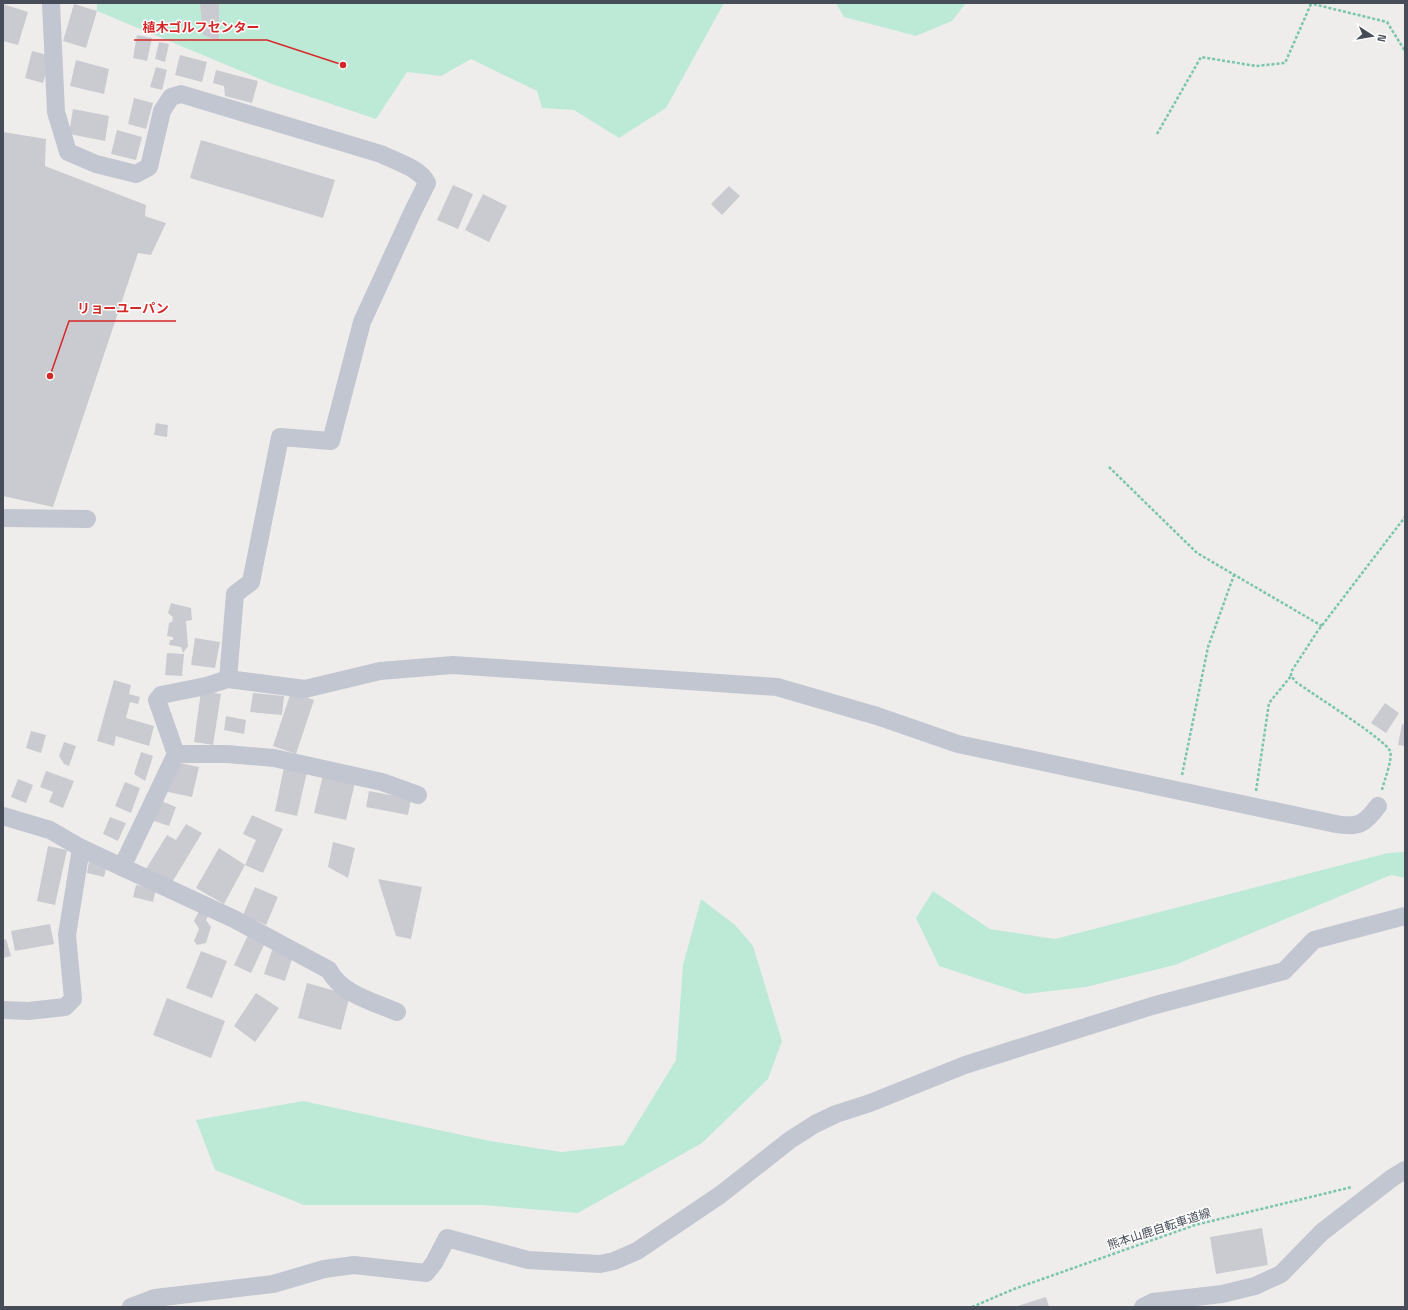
<svg xmlns="http://www.w3.org/2000/svg" width="1408" height="1310" font-family="'Space Grotesk','Noto Sans JP',sans-serif">
  <rect width="100%" height="100%" fill="#efedec"/>
  <g fill="#bdead7">
    <polygon points="97,3 724,3 666,108 619,138 574,110 542,108 537,91 471,59 441,76 407,72 376,119 272,84 97,11"/>
    <polygon points="836,3 966,3 952,21 916,36 844,17"/>
    <polygon points="1405,852 1405,878 1391,875 1175,965 1086,987 1025,994 939,966 916,918 933,891 990,929 1055,939 1388,853"/>
    <polygon points="701,899 735,925 753,946 782,1041 768,1079 702,1143 578,1213 482,1205 304,1205 215,1170 196,1120 303,1101 490,1141 561,1152 624,1145 676,1060 683,965"/>
  </g>
  <g fill="#cacbd1">
    <polygon points="200,3 219,3 219,41 203,35"/>
    <polygon points="3,4 28,12 18,45 3,41"/>
    <polygon points="74,4 97,11 86,48 63,41"/>
    <polygon points="137,35 152,38 147,61 133,58"/>
    <polygon points="159,42 169,44 165,62 155,59"/>
    <polygon points="32,51 51,56 43,83 25,78"/>
    <polygon points="180,55 207,62 202,82 175,75"/>
    <polygon points="76,60 109,69 104,94 70,86"/>
    <polygon points="156,67 167,70 162,90 150,87"/>
    <polygon points="216,70 258,81 252,103 225,96 224,86 213,83"/>
    <polygon points="134,98 153,103 146,129 128,124"/>
    <polygon points="73,109 109,116 105,141 69,134"/>
    <polygon points="117,130 142,137 136,160 111,154"/>
    <polygon points="3,132 46,139 45,166 146,205 145,216 166,223 151,255 138,253 53,507 3,496"/>
    <polygon points="201,140 335,180 323,218 190,178"/>
    <polygon points="453,185 473,194 458,229 437,220"/>
    <polygon points="729,186 740,196 722,215 711,204"/>
    <polygon points="483,194 507,206 489,242 465,230"/>
    <polygon points="156,423 168,425 167,437 154,435"/>
    <polygon points="171,603 191,608 192,620 186,621 188,646 183,653 181,647 169,645 170,640 173,640 173,637 167,636 169,623 172,622 173,617 168,613"/>
    <polygon points="195,638 220,642 215,668 191,665"/>
    <polygon points="167,653 184,654 182,676 165,675"/>
    <polygon points="114,680 131,685 129,694 140,697 138,704 130,702 126,718 154,726 149,746 116,736 114,746 97,741"/>
    <polygon points="201,691 221,694 213,745 194,742"/>
    <polygon points="291,692 314,700 296,754 273,746"/>
    <polygon points="253,693 284,696 282,715 250,712"/>
    <polygon points="1385,703 1399,713 1386,733 1371,723"/>
    <polygon points="226,716 246,720 244,734 224,730"/>
    <polygon points="1402,724 1405,725 1405,746 1398,745"/>
    <polygon points="31,731 46,735 41,753 26,748"/>
    <polygon points="64,742 76,746 69,766 64,764 59,756"/>
    <polygon points="141,752 153,756 145,781 134,774"/>
    <polygon points="175,762 199,767 192,797 168,792"/>
    <polygon points="284,767 307,772 297,816 275,811"/>
    <polygon points="46,771 74,781 63,808 49,802 53,792 40,787"/>
    <polygon points="323,775 355,783 346,820 314,813"/>
    <polygon points="18,779 33,785 26,803 11,797"/>
    <polygon points="125,782 140,788 131,813 115,806"/>
    <polygon points="369,791 411,799 408,815 366,807"/>
    <polygon points="159,800 176,807 169,826 151,820"/>
    <polygon points="252,815 283,829 263,873 245,865 256,840 243,834"/>
    <polygon points="110,817 126,823 118,841 103,834"/>
    <polygon points="186,824 202,833 171,884 146,869 167,835 176,840"/>
    <polygon points="333,842 355,848 348,878 328,867"/>
    <polygon points="48,846 67,850 55,905 37,901"/>
    <polygon points="219,848 245,865 224,904 196,888"/>
    <polygon points="89,861 107,865 104,877 87,873"/>
    <polygon points="378,879 422,887 411,939 396,936"/>
    <polygon points="136,885 156,889 153,902 133,897"/>
    <polygon points="255,887 278,897 266,925 243,915"/>
    <polygon points="201,907 211,911 206,920 211,927 206,943 197,945 194,941 199,929 194,921"/>
    <polygon points="50,924 54,944 15,951 11,931"/>
    <polygon points="248,935 265,943 251,973 234,965"/>
    <polygon points="6,939 11,956 3,958 3,940"/>
    <polygon points="272,950 293,956 285,981 264,974"/>
    <polygon points="201,951 227,961 212,998 186,988"/>
    <polygon points="307,983 350,995 341,1030 298,1018"/>
    <polygon points="256,993 279,1008 255,1042 234,1026"/>
    <polygon points="167,998 225,1021 211,1058 153,1035"/>
    <polygon points="1262,1228 1268,1265 1216,1274 1210,1237"/>
    <polygon points="1046,1297 1049,1307 1014,1307"/>
  </g>
  <g fill="none" stroke-linecap="round" stroke-linejoin="round">
    <g stroke="#79c5ad" stroke-width="2.5" stroke-dasharray="3 2" stroke-linecap="butt">
      <polyline points="1309,3 1387,22 1405,51"/>
      <polyline points="1157,134 1201,57 1256,66 1285,63 1311,4"/>
      <polyline points="1109,467 1197,553 1322,626"/>
      <polyline points="1182,775 1208,647 1234,575"/>
      <path d="M1382,790C1384,781 1393,759 1390,751C1386,740 1311,693 1296,682L1291,676V672L1317,632L1405,517"/>
      <polyline points="1256,791 1269,703 1291,676"/>
      <polyline points="972,1307 1014,1289 1195,1225 1352,1187"/>
    </g>
    <g stroke="#c1c6d1" stroke-width="18">
      <path d="M51,3L56,112L68,152L96,164L136,174L149,167L162,111L171,97L181,94L381,154C395,161 420,168 427,183L413,211L362,322L331,441L280,437L251,582L235,594L228,679"/>
      <polyline points="3,518 87,519"/>
      <polyline points="176,754 227,754 274,758 382,782 418,795"/>
      <path d="M3,816L50,830L81,848L122,867L176,754L157,700L161,695L206,686L228,679L305,689L380,671L453,665L777,687L877,716L958,744L1336,824C1358,828 1365,824 1378,806"/>
      <path d="M122,867L234,919L329,970C341,994 374,1002 397,1012"/>
      <polyline points="3,1010 28,1011 65,1007 73,999 67,935 81,848"/>
      <polyline points="131,1307 155,1298 273,1284 324,1269 354,1265 426,1273 434,1263 447,1238 528,1260 600,1264 614,1261 637,1251 720,1195 790,1140 815,1124 836,1114 870,1103 965,1065 1152,1006 1284,971 1314,940 1405,916"/>
      <polyline points="1143,1307 1153,1302 1222,1294 1255,1286 1281,1274 1322,1232 1392,1178 1405,1170"/>
    </g>
  </g>
  <g text-anchor="middle" dominant-baseline="central" stroke-width="3" stroke-linejoin="round" paint-order="stroke">
    <g font-size="12" fill="#464c58" stroke="#fff">
      <text transform="translate(1159 1229) rotate(-18)">熊本山鹿自転車道線</text>
    </g>
  </g>
  <path fill="none" stroke="#d62828" stroke-width="1.5" d="M343 65L267 40H134M50 376L69 321H176"/>
  <g fill="#d62828" stroke="#fff" stroke-width="1.5">
    <circle cx="343" cy="65" r="4"/>
    <circle cx="50" cy="376" r="4"/>
  </g>
  <g font-size="13" text-anchor="middle" font-weight="bold" fill="#d62828" stroke="#fff" stroke-width="3" stroke-linejoin="round" paint-order="stroke">
    <text x="201" y="32">植木ゴルフセンター</text>
    <text x="123" y="313">リョーユーパン</text>
  </g>
  <rect width="1408" height="1310" fill="none" stroke="#464c58" stroke-width="8"/>
  <g transform="translate(1372 36) rotate(102)" stroke="#ffffff" stroke-width="3" paint-order="stroke">
  <path d="M0-3L7 15L0 10L-7 15Z" fill="#464c58"/>
  <text y="-6" font-size="11" font-weight="bold" text-anchor="middle" fill="#464c58">N</text>
  </g>
</svg>
